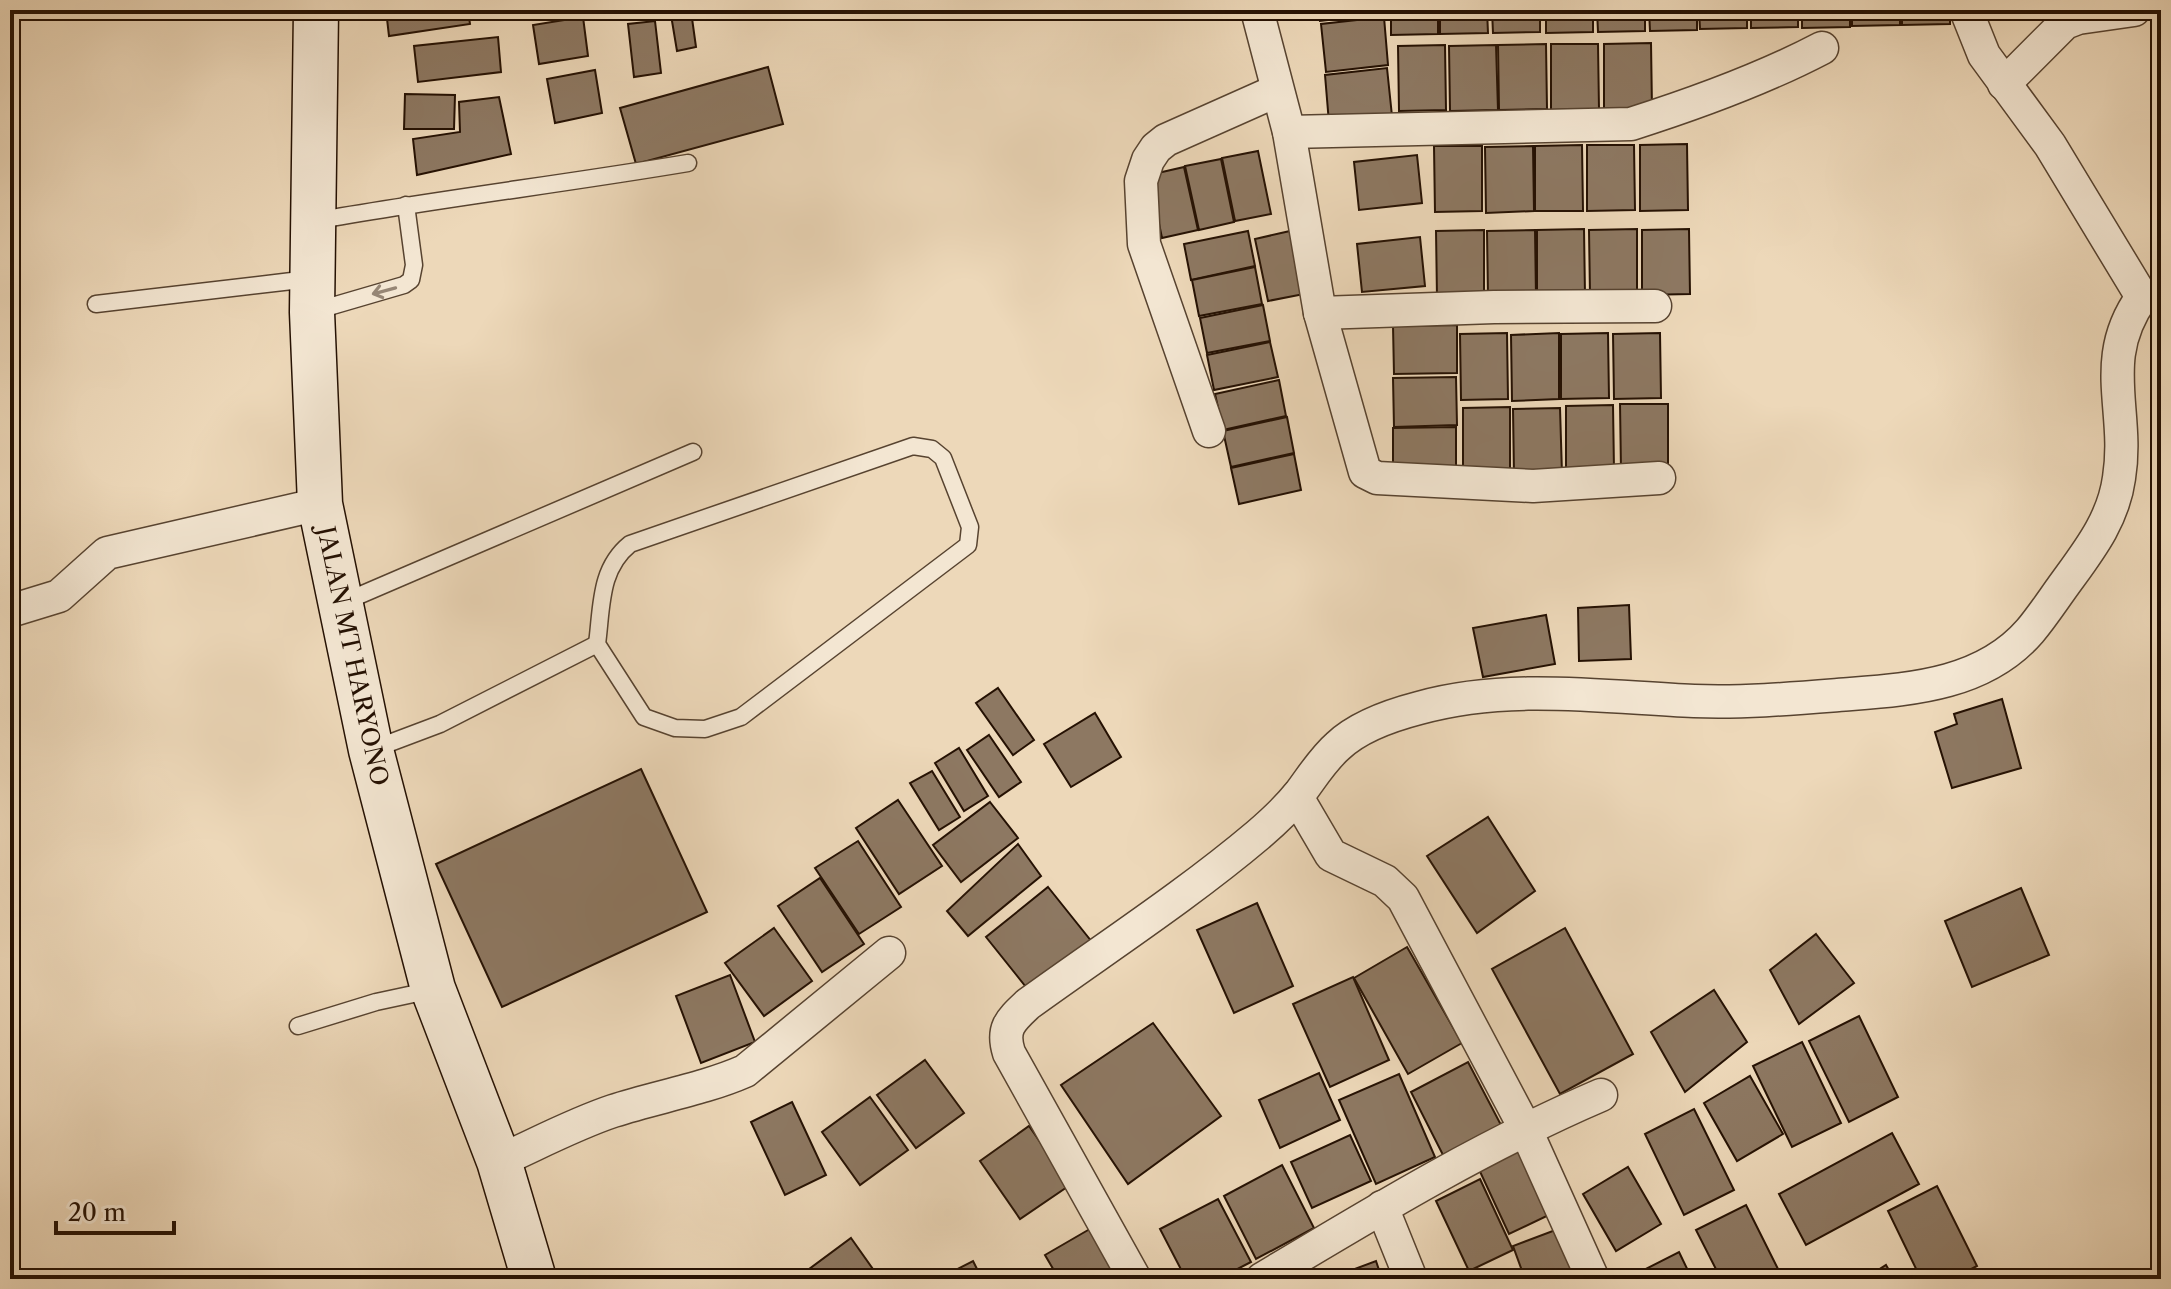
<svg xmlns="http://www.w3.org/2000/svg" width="2171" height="1289" font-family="'Libre Caslon Text',serif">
  <rect width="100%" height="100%" fill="#edd8b9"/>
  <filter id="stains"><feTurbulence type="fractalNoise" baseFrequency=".0025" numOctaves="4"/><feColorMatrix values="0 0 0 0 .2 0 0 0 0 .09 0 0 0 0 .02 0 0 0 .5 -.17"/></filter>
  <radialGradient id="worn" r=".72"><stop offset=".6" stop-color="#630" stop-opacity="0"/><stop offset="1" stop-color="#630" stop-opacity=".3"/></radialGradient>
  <g fill="#8d7862" stroke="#251103" stroke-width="2">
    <polygon points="386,10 468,10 470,24 389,36"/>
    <polygon points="1319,10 1383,10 1383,14 1320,21"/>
    <polygon points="1391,10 1438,10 1438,34 1391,35"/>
    <polygon points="1440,10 1487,10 1488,33 1440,34"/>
    <polygon points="1492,10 1540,10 1540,32 1493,33"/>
    <polygon points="1546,10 1593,10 1593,32 1546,33"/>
    <polygon points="1597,10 1645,10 1645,31 1598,32"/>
    <polygon points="1649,10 1697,10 1697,30 1650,31"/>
    <polygon points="1699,10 1747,10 1747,28 1700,29"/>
    <polygon points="1751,10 1798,10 1798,27 1751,28"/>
    <polygon points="1802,10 1850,10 1850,27 1802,28"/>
    <polygon points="1852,10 1900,10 1900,25 1852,26"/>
    <polygon points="1902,10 1950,10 1950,24 1902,25"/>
    <polygon points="691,11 696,47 677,51 671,15"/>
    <polygon points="583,17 588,56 539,64 533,25"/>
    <polygon points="1384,17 1388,65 1326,72 1321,24"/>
    <polygon points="655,21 661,73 634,77 628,24"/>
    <polygon points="498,37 501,72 418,82 414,46"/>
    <polygon points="1651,43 1652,109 1604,109 1604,44"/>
    <polygon points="1546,44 1547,109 1499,110 1498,45"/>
    <polygon points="1551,44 1598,44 1599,109 1551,110"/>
    <polygon points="1445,45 1446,110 1399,111 1398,46"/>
    <polygon points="1496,45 1498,110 1450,111 1449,46"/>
    <polygon points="768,67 783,124 636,164 620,108"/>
    <polygon points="1387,68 1392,116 1329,123 1325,75"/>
    <polygon points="595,70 602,113 555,123 547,79"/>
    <polygon points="405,94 455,95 454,129 404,129"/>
    <polygon points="499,97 511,154 417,175 413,139 460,132 459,102"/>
    <polygon points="1687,144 1688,210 1640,211 1640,145"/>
    <polygon points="1582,145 1583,211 1535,211 1535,146"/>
    <polygon points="1587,145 1634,145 1635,210 1587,211"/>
    <polygon points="1434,146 1482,146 1482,211 1435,212"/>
    <polygon points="1533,146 1534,211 1486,213 1485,147"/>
    <polygon points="1258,151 1271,214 1235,221 1222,158"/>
    <polygon points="1417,155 1422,203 1359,210 1354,162"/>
    <polygon points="1221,159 1234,222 1199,230 1185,166"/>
    <polygon points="1184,167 1198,230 1162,238 1149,175"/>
    <polygon points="1584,229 1585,295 1537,296 1537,230"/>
    <polygon points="1637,229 1637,294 1590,295 1589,230"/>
    <polygon points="1689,229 1690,294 1642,295 1642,230"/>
    <polygon points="1484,230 1484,296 1437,297 1436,231"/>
    <polygon points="1535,230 1536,296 1488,296 1487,231"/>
    <polygon points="1248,231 1255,266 1191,280 1184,244"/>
    <polygon points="1290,231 1304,294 1268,301 1255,239"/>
    <polygon points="1420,237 1425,286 1362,292 1357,244"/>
    <polygon points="1255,267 1262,304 1199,316 1192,280"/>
    <polygon points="1263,305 1270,341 1207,353 1200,318"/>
    <polygon points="1457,325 1457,373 1394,374 1393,326"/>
    <polygon points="1507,333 1508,399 1461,400 1460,334"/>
    <polygon points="1559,333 1559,399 1512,401 1511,335"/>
    <polygon points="1608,333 1609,398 1561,399 1561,334"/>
    <polygon points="1660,333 1661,398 1614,399 1613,334"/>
    <polygon points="1270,342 1278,377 1214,390 1207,355"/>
    <polygon points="1456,377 1457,425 1394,427 1393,378"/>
    <polygon points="1279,380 1286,416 1223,430 1215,394"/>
    <polygon points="1620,404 1668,404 1668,469 1621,470"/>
    <polygon points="1613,405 1614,470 1566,471 1566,406"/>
    <polygon points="1510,407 1510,472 1463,474 1463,408"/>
    <polygon points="1560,408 1562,474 1514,475 1513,409"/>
    <polygon points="1287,417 1294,453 1231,467 1223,431"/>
    <polygon points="1456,427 1456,476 1393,476 1393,428"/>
    <polygon points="1294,454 1301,490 1239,504 1231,468"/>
    <polygon points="1629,605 1631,659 1579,661 1578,608"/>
    <polygon points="1546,615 1555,664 1483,677 1473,628"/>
    <polygon points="998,688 1034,740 1013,755 976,703"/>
    <polygon points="2002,699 2021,768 1952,788 1935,732 1957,724 1954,714"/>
    <polygon points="1095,713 1121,757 1071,787 1044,744"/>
    <polygon points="989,735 1021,782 999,797 967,750"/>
    <polygon points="959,748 988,796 964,811 935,763"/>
    <polygon points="641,769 707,912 502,1007 436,864"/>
    <polygon points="932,771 960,817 939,830 910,783"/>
    <polygon points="898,800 942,866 899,894 856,828"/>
    <polygon points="990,802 1018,838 961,882 933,845"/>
    <polygon points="1488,817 1535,891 1477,933 1427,856"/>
    <polygon points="858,841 901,907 859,934 815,868"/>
    <polygon points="1018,844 1041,876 968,936 947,911"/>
    <polygon points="820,878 864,944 822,972 778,906"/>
    <polygon points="1048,887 1092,942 1030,992 986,937"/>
    <polygon points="2021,888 2049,955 1972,987 1945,921"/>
    <polygon points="1257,903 1293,986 1234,1013 1197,930"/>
    <polygon points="774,928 812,981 764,1016 725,963"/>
    <polygon points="1565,928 1633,1054 1560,1094 1492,969"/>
    <polygon points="1816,934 1854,983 1799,1024 1770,970"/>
    <polygon points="1407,947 1462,1043 1408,1074 1354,978"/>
    <polygon points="730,975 755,1042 701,1063 676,996"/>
    <polygon points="1353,977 1389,1060 1330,1087 1293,1004"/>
    <polygon points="1714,990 1747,1042 1685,1092 1651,1032"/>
    <polygon points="1859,1016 1898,1097 1849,1122 1809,1041"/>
    <polygon points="1153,1023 1221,1116 1128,1184 1061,1085"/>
    <polygon points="1802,1042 1841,1123 1792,1147 1753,1066"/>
    <polygon points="925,1060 964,1113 916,1148 877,1095"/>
    <polygon points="1468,1062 1501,1125 1443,1155 1411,1092"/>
    <polygon points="1319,1073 1340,1120 1280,1148 1259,1100"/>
    <polygon points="1399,1074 1435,1157 1376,1184 1339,1100"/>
    <polygon points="1750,1076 1783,1134 1737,1161 1704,1103"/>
    <polygon points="870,1097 908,1150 860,1185 822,1132"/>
    <polygon points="792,1102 826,1175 785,1195 751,1122"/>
    <polygon points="1694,1109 1734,1190 1684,1215 1645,1134"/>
    <polygon points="1029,1126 1070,1185 1020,1219 980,1161"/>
    <polygon points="1892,1133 1919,1184 1806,1245 1779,1194"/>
    <polygon points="1350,1135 1371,1181 1312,1208 1291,1162"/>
    <polygon points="1520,1142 1553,1213 1509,1234 1476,1163"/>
    <polygon points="1282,1165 1314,1228 1256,1259 1224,1196"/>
    <polygon points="1628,1167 1661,1224 1616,1251 1583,1194"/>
    <polygon points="1480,1179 1513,1250 1469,1271 1436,1201"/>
    <polygon points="1937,1186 1977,1266 1952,1279 1921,1279 1888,1211"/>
    <polygon points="1218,1199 1251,1262 1218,1279 1186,1279 1160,1229"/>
    <polygon points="1746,1205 1783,1279 1721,1279 1696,1230"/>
    <polygon points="1095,1226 1125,1279 1059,1279 1045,1255"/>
    <polygon points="1558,1229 1577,1279 1525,1279 1513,1246"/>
    <polygon points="851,1238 880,1279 804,1279 801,1275"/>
    <polygon points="1679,1252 1692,1279 1630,1279 1630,1277"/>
    <polygon points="973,1261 982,1279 940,1279 940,1278"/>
    <polygon points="1376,1261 1382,1279 1328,1279"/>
    <polygon points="1886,1265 1894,1279 1864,1279"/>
  </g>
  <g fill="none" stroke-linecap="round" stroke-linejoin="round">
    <defs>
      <g id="service">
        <path d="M314,221C438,199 563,184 688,163"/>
        <polyline points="96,304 292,281 310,281"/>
        <polyline points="315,311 404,285 411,280 414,265 406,205"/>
        <path d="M913,446L932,449L943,458L970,527L968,545L741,717L705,729L675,728L644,717L597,644C602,607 599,569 630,544Z"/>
        <polyline points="344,602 693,452"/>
        <polyline points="371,750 440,724 597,644"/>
        <polyline points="298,1026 376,1002 432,990"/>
      </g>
      <g id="minor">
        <polyline points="1257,10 1289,132 1320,313 1365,472 1377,478 1533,486 1659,478"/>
        <polyline points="2004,84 2065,23 2078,18 2134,10"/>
        <path d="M1289,132L1631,124C1697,103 1761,80 1822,48"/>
        <polyline points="1320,313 1494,307 1655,306"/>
        <polyline points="1209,431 1144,244 1141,181 1148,160 1156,148 1166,140 1276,91"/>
        <polyline points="10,611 59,596 107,553 320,504"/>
        <polyline points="1297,797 1331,855 1385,881 1403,898 1525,1128 1593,1279"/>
        <path d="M499,1161C537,1144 574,1124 613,1111C656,1097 704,1089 745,1071L889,953"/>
        <polyline points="1382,1207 1411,1279"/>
        <path d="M1135,1279L1009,1053C1001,1028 1011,1020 1028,1004C1104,949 1187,895 1258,835C1272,823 1288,808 1300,793C1312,777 1323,759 1338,746C1358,727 1392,715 1419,708C1508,683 1603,697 1694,701C1746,703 1800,698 1851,694C1916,689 1985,683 2030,631C2041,618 2051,603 2061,589C2086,554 2113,522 2119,478C2130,410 2097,360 2142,297L2050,145L1984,55L1966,10"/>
        <path d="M1262,1279C1372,1213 1482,1146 1601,1095"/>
      </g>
      <polyline id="secondary" points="316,10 312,312 320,504 371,750 433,989 499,1161 534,1279"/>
    </defs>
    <use href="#service" stroke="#574330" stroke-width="19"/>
    <use href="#minor" stroke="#574330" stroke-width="35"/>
    <use href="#secondary" stroke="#251103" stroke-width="47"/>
    <use href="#service" stroke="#f3e6d2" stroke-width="16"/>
    <use href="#minor" stroke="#f3e6d2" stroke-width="32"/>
    <use href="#secondary" stroke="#f3e6d2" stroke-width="44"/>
  </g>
  <defs><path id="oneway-shaft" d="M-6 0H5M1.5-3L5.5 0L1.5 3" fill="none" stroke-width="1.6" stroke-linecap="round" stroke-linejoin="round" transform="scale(2)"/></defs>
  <use stroke="#968675" href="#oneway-shaft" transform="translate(384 291) rotate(165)"/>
  <g text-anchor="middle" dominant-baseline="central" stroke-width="6" stroke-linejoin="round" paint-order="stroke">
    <g font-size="24" fill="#251103" stroke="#f3e6d2">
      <text transform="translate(353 656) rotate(78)">JALAN MT HARYONO</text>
    </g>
  </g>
  <rect width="2171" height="1289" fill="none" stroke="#edd8b9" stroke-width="40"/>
  <rect x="12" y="12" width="2147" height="1265" fill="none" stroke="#251103" stroke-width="4"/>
  <rect x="20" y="20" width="2131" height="1249" fill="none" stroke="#251103" stroke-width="2"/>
  <path d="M56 1221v12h118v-12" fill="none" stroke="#251103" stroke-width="4"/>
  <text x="68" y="1221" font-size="24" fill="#251103" stroke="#f3e6d2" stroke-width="6" paint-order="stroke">20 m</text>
  <rect width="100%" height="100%" filter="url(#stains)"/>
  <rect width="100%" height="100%" fill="url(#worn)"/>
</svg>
